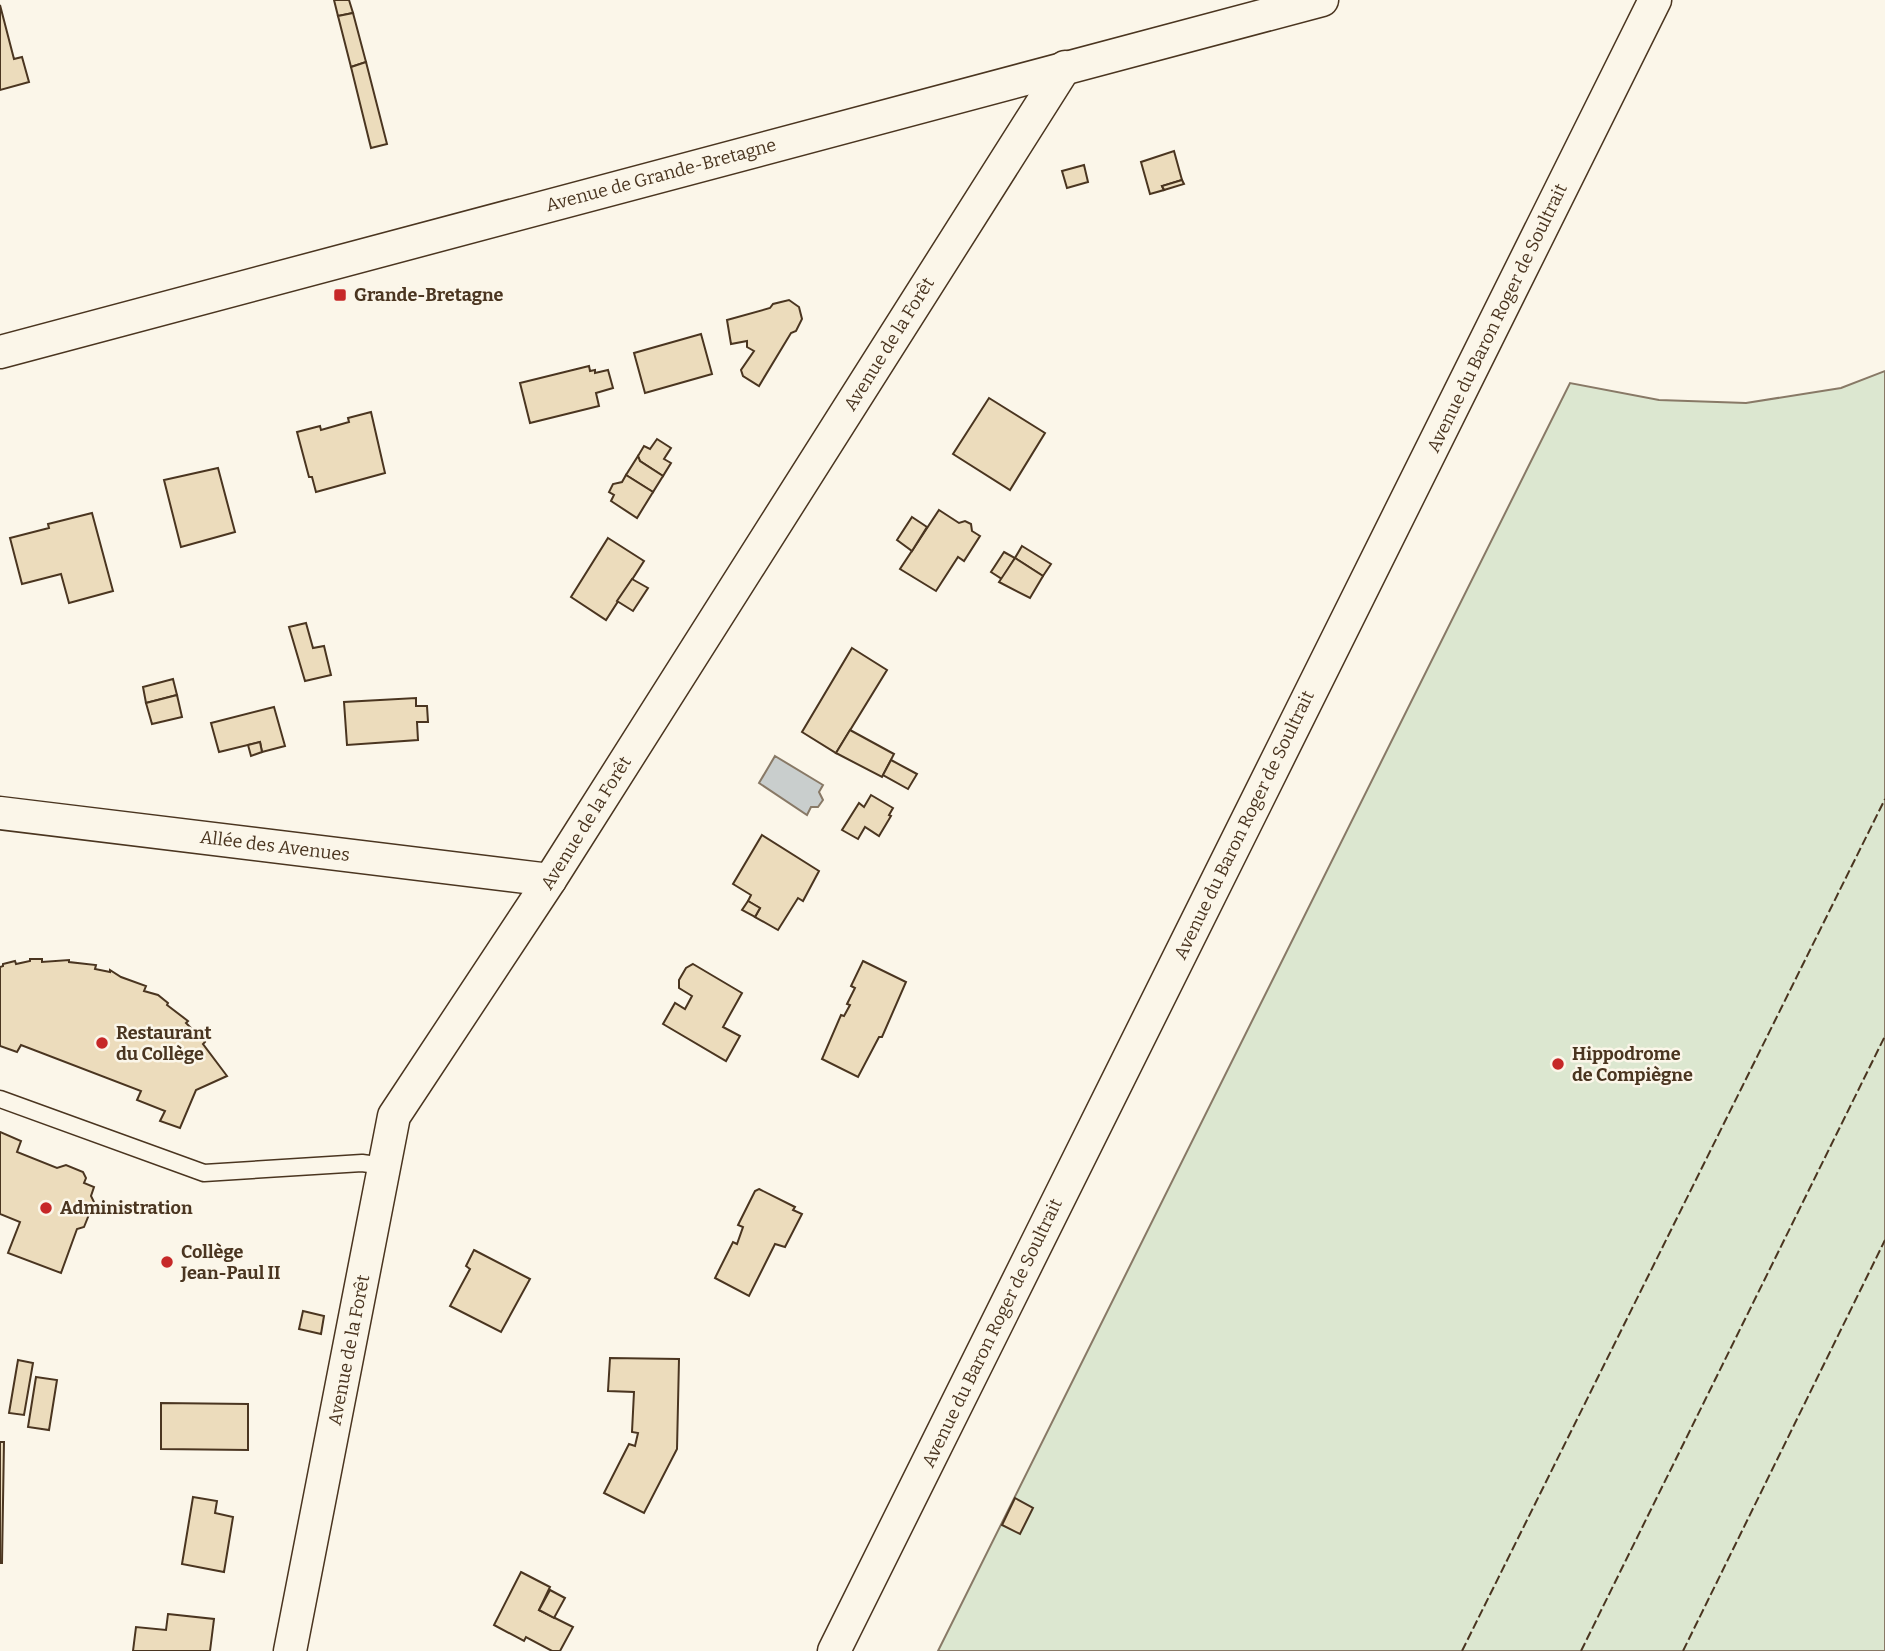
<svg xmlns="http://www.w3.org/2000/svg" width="1885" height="1651" font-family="Bitter,serif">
  <rect width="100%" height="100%" fill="#fbf6e9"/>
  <polygon fill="#dce7d0" stroke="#887966" stroke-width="2" points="1885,371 1885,1651 938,1651 1570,383 1659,400 1746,403 1841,388"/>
  <polygon fill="#c9cecd" stroke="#887966" stroke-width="2" points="775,756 823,785 819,792 823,800 818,807 811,807 807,815 759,783"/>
  <g fill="#ecdcbc" stroke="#4a3520" stroke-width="2">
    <polygon points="334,0 349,0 353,13 338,16"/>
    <polygon points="0,5 14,59 22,57 29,82 0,90"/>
    <polygon points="353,13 366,62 351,67 338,16"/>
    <polygon points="366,62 387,144 371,148 351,67"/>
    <polygon points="1174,151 1182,180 1162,186 1164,190 1150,194 1141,162"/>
    <polygon points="1084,165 1088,182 1067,188 1062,171"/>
    <polygon points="1182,180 1184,184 1164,190 1162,186"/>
    <polygon points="789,300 799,307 802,319 796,331 791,333 759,386 743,376 741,370 754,351 747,347 747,341 731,344 727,320 770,308 773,304"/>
    <polygon points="701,334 712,374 645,393 634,353"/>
    <polygon points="589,366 590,371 595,370 595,373 608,370 613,388 596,393 599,406 530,423 520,383"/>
    <polygon points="989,398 1045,433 1010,490 953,454"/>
    <polygon points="371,412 385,473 316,492 312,477 309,477 297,432 320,426 321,430 349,422 348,418"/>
    <polygon points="657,439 671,448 664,459 671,463 663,476 640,461 638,456 644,446 650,449"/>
    <polygon points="638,456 640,461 663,476 653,492 626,475"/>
    <polygon points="218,468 235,532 181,547 164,480"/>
    <polygon points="626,475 653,492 637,518 611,501 614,495 609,492 613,484 622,482"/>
    <polygon points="939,510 959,523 965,521 971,524 972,531 980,536 964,561 958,557 936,591 900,569"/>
    <polygon points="92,513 113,591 69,603 61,574 22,584 10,538 49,528 48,524"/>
    <polygon points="912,517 927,527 912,551 897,540"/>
    <polygon points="608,538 644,561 606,620 571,597"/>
    <polygon points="1022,546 1051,564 1043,576 1015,558"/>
    <polygon points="1004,552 1015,558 1002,579 991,572"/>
    <polygon points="1015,558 1043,576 1030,598 999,582"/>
    <polygon points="632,579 648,588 633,611 617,601"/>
    <polygon points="306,623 313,648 324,646 331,675 305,681 289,627"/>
    <polygon points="852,648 887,670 836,753 802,732"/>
    <polygon points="173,679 177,695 146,703 143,687"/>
    <polygon points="177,695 182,717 152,724 146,703"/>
    <polygon points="416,698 416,706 427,706 428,722 417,722 418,740 347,745 344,702"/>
    <polygon points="274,707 285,746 262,752 260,742 219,752 211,723"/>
    <polygon points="850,730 894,754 882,777 836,753"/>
    <polygon points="260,742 262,752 251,756 248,745"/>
    <polygon points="891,760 917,774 908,789 883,775"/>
    <polygon points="871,795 893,808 889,815 891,816 879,836 865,827 858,839 842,830 859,803 864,807"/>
    <polygon points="762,835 819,871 803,901 798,898 778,930 755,917 760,908 748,901 751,895 733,884"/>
    <polygon points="748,901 760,908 755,917 742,910"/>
    <polygon points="30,959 42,959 42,962 69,960 69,962 96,965 95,969 110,972 110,970 121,977 146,986 144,991 158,995 168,1003 167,1005 188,1021 186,1023 196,1033 198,1032 205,1042 203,1044 227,1076 196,1090 180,1128 160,1121 165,1111 137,1100 141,1091 21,1045 17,1052 0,1046 0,967 3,966 3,964 15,961 16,964 30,961"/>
    <polygon points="863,961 906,982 882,1037 879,1037 858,1077 822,1059 841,1015 844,1016 850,1005 847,1004 855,988 851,986"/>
    <polygon points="693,964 742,993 723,1027 740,1036 726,1061 663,1024 675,1003 685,1009 692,996 679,988 679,980 686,968"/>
    <polygon points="0,1132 21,1141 17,1152 57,1168 66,1165 83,1172 86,1178 84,1183 94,1187 91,1196 94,1202 84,1227 77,1229 61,1273 8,1253 20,1222 0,1214"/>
    <polygon points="759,1189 795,1207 793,1210 802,1214 785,1247 775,1244 749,1296 715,1278 733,1242 737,1244 743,1227 738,1225 755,1191"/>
    <polygon points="474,1250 530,1279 501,1332 450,1306 470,1269 466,1266"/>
    <polygon points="303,1311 324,1316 321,1334 299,1329"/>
    <polygon points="610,1358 679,1359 677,1449 644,1513 604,1493 629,1444 635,1446 638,1433 632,1432 634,1392 608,1391"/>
    <polygon points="18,1360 33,1363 24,1415 9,1413"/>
    <polygon points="36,1377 57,1380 49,1430 28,1427"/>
    <polygon points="161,1403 248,1404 248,1450 161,1449"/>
    <polygon points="0,1442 4,1442 2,1563 0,1563"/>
    <polygon points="193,1497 217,1501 215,1513 233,1517 224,1572 182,1564"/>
    <polygon points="1015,1498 1033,1508 1020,1534 1002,1525"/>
    <polygon points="521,1572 550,1587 539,1610 573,1627 560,1651 552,1651 526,1637 524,1641 494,1625"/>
    <polygon points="550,1590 565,1598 554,1618 539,1610"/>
    <polygon points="168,1614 214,1619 210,1651 133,1651 136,1627 166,1630"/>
  </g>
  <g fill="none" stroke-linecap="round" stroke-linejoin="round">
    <defs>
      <polyline id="service" points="0,1099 204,1173 362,1163 384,1166"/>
      <g id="minor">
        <polyline points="0,352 1322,0"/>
        <polyline points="0,813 550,880"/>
        <polyline points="290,1651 394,1116 550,880 1065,67"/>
        <polyline points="834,1651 1655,0"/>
      </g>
    </defs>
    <use href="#service" stroke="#4a3520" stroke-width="19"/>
    <use href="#minor" stroke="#4a3520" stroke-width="35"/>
    <use href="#service" stroke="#fbf6e9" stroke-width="16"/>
    <use href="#minor" stroke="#fbf6e9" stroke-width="32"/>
    <g stroke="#4a3520" stroke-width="2" stroke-dasharray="9 3.5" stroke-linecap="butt">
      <polyline points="1462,1651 1885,799"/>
      <polyline points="1581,1651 1885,1036"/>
      <polyline points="1683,1651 1885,1240"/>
    </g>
  </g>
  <g fill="#c62828" stroke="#fbf6e9" stroke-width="2.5">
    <rect x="333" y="288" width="14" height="14" rx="3.5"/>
    <circle cx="102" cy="1043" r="7"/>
    <circle cx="1558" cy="1064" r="7"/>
    <circle cx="46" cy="1208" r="7"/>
    <circle cx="167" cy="1262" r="7"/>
  </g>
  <g text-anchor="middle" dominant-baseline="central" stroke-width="5" stroke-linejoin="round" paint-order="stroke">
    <g font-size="18" fill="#4a3520" stroke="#fbf6e9">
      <text transform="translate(661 175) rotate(-15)">Avenue de Grande-Bretagne</text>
      <text transform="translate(1497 318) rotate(-64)">Avenue du Baron Roger de Soultrait</text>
      <text transform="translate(889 344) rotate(-58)">Avenue de la Forêt</text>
      <text transform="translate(586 823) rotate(-58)">Avenue de la Forêt</text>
      <text transform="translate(1244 825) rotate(-64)">Avenue du Baron Roger de Soultrait</text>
      <text transform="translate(275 846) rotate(7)">Allée des Avenues</text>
      <text transform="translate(992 1333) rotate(-64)">Avenue du Baron Roger de Soultrait</text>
      <text transform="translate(349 1350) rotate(-79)">Avenue de la Forêt</text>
    </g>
    <g font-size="18" font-weight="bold" fill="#4a3520" stroke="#fbf6e9" text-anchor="start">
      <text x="354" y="295">Grande-Bretagne</text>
      <text x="116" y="1033">Restaurant<tspan x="116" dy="21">du Collège</tspan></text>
      <text x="1572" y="1054">Hippodrome<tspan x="1572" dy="21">de Compiègne</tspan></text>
      <text x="60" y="1208">Administration</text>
      <text x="181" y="1252">Collège<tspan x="181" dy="21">Jean-Paul II</tspan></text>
    </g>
  </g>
</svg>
